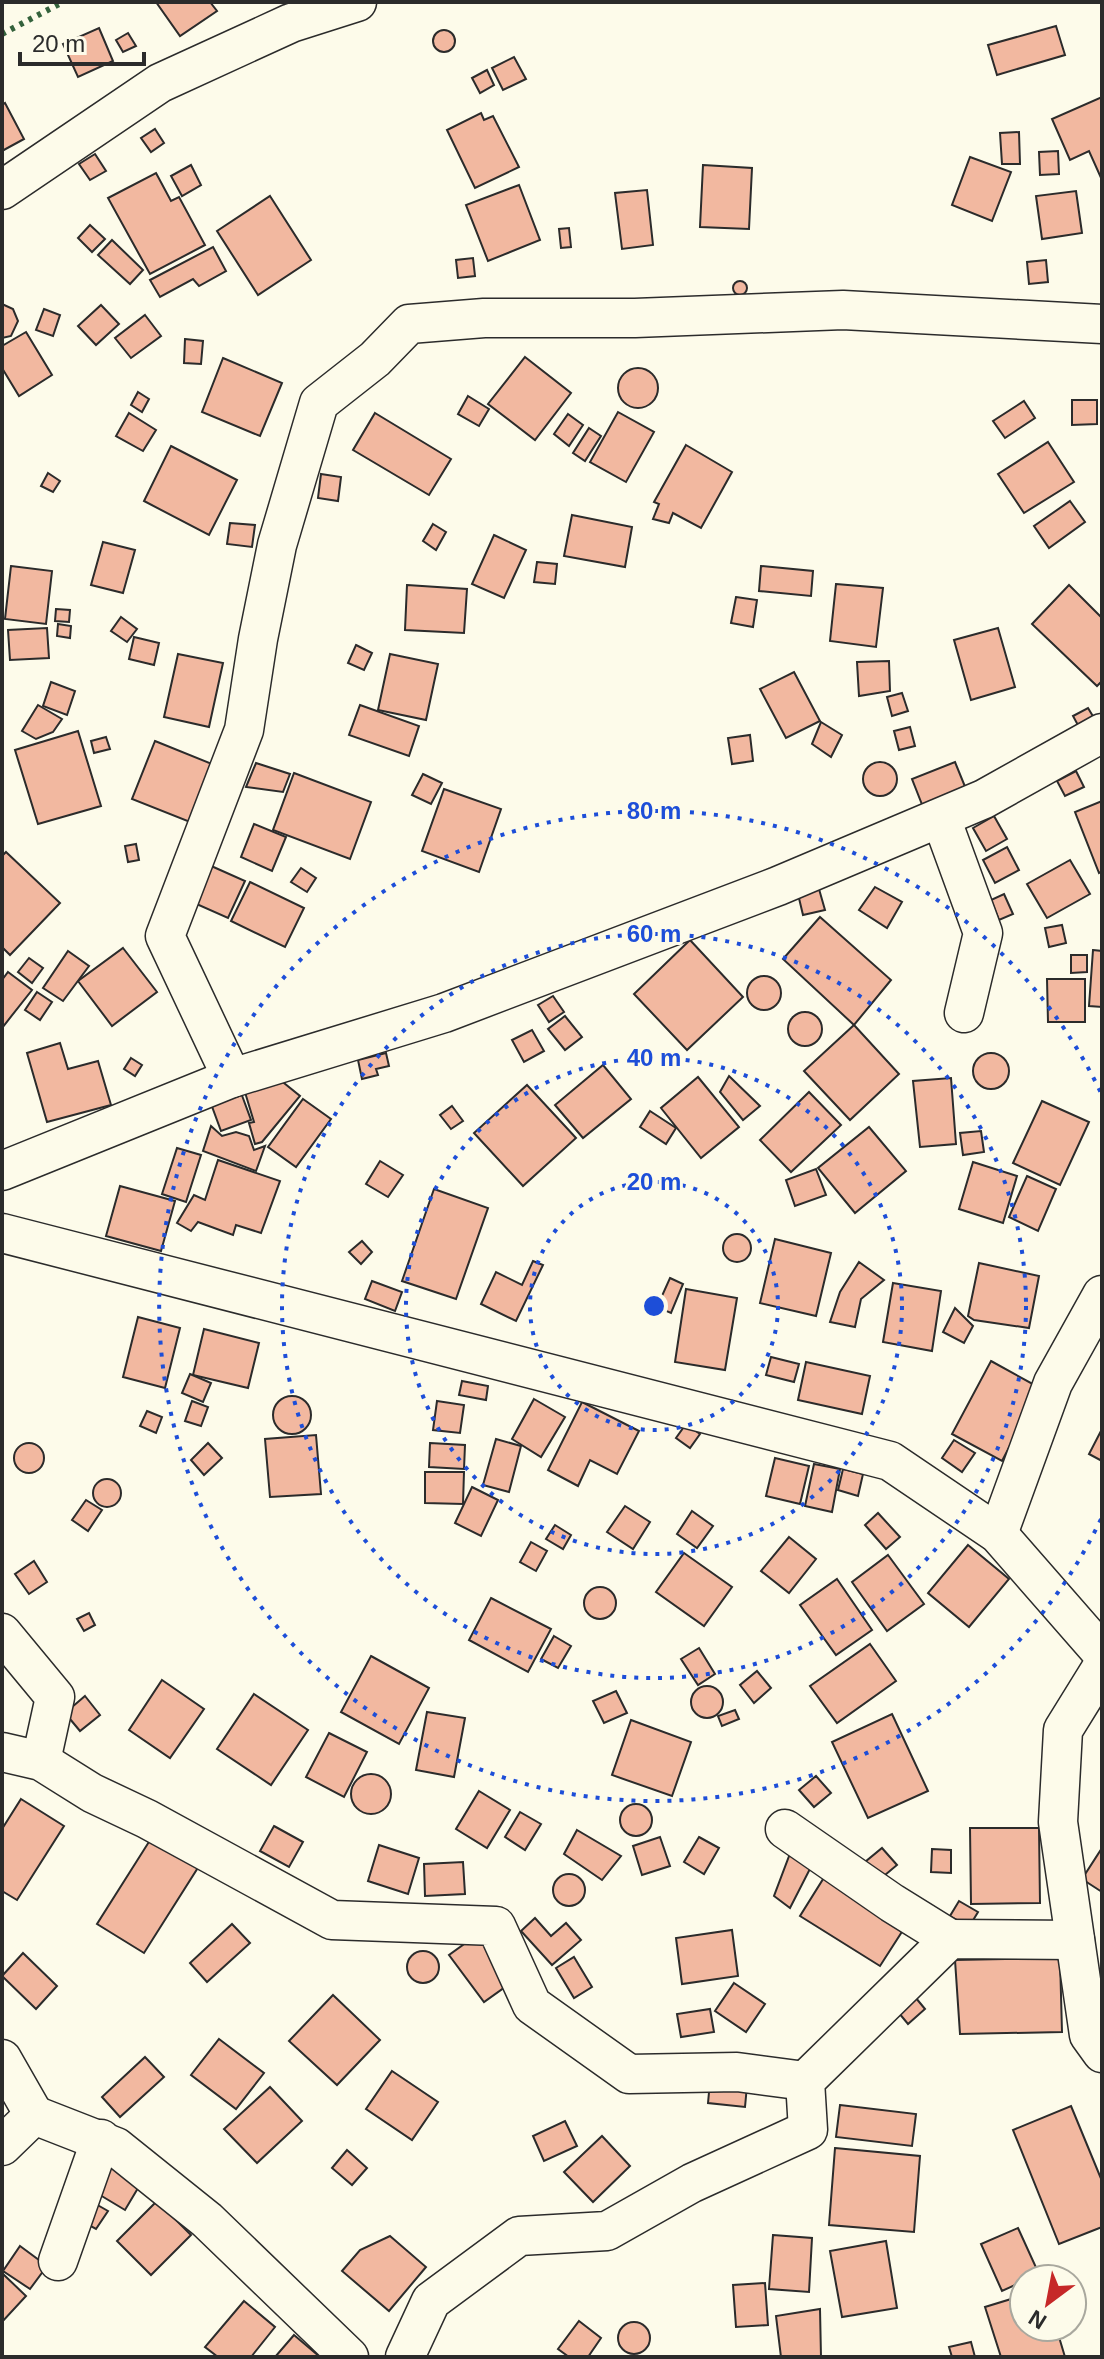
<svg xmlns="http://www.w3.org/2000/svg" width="1104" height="2359" font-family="Helvetica,sans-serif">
  <rect width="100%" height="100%" fill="#fdfbea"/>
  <g fill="#f2b8a0" stroke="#2b2b2b" stroke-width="2">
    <polygon points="156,2 210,2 217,11 180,36"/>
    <polygon points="1056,26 1065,55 997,75 988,45"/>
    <polygon points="99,28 113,61 78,77 63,44"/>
    <circle cx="444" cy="41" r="11"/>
    <polygon points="128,33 136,46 123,52 116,40"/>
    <polygon points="514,57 526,79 503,90 492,68"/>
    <polygon points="487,70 494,85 480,93 472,78"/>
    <polygon points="1102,97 1102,180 1089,151 1070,160 1052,119"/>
    <polygon points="5,103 24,139 2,151 2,105"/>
    <polygon points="481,113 484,120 493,116 519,167 475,188 447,130"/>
    <polygon points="155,129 164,143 151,152 141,138"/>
    <polygon points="1019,132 1020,164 1002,164 1000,133"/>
    <polygon points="1058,151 1059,174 1040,175 1039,152"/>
    <polygon points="95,154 106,171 90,180 79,164"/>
    <polygon points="970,157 1011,172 992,221 952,205"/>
    <polygon points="191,165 201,185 182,196 171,176"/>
    <polygon points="703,165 752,168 749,229 700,227"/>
    <polygon points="156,173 171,201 179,197 205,245 150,274 108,198"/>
    <polygon points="519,185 540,240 488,261 466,205"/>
    <polygon points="647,190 653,245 622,249 615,193"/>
    <polygon points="1076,191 1082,233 1042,239 1036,196"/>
    <polygon points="270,196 311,260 258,295 217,231"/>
    <polygon points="90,225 105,239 92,252 78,238"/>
    <polygon points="569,228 571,247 561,248 559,229"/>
    <polygon points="112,240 143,270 130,284 98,255"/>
    <polygon points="213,247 226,271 199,286 193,279 160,297 150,280"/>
    <polygon points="473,258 475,276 458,278 456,260"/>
    <polygon points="1046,260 1048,282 1029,284 1027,262"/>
    <circle cx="740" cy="288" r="7"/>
    <polygon points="2,304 13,309 18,321 11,336 2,338"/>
    <polygon points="101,305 119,324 96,345 78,326"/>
    <polygon points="44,309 60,315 53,336 36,330"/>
    <polygon points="145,315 161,336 131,358 115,338"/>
    <polygon points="26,332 52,375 19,396 2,368 2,346"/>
    <polygon points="185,339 203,341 201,364 184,363"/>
    <polygon points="525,357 571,393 535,440 488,404"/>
    <polygon points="223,358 282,383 260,436 202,412"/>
    <circle cx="638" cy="388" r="20"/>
    <polygon points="138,392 149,399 142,412 131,405"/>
    <polygon points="468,396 489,409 479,426 458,414"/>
    <polygon points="1072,400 1097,400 1097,424 1072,425"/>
    <polygon points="1024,401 1035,418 1005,438 993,421"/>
    <polygon points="618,412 654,432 626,482 590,462"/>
    <polygon points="129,413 156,430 143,451 116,436"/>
    <polygon points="375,413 451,459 429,495 353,450"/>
    <polygon points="568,414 583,425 569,446 554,434"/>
    <polygon points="589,428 601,436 585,461 573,453"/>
    <polygon points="1048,442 1074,482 1024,513 998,474"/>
    <polygon points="686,445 732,472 701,528 673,513 669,523 653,519 659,504 654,502"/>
    <polygon points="171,446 237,480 209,535 144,501"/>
    <polygon points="48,473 60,481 53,492 41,486"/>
    <polygon points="321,474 341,477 338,501 318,498"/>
    <polygon points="1070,501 1085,522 1049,548 1034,526"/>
    <polygon points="572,515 632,527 625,567 564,556"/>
    <polygon points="230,523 255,525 252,547 227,544"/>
    <polygon points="433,524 446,532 436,550 423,541"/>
    <polygon points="494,535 526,550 504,598 472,584"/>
    <polygon points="103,542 135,550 123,593 91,585"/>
    <polygon points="537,562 557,564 555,584 534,582"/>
    <polygon points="11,566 52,571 46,624 5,619"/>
    <polygon points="761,566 813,571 811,596 759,591"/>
    <polygon points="836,584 883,588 876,647 830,641"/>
    <polygon points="407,585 467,589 464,633 405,630"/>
    <polygon points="1069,585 1102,618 1102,681 1097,686 1032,624"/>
    <polygon points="736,597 757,600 753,627 731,623"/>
    <polygon points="56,609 70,610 69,622 55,621"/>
    <polygon points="121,617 137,629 127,642 111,631"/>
    <polygon points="58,624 71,626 70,638 57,636"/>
    <polygon points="47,628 49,658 10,660 8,630"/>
    <polygon points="998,628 1015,687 971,700 954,640"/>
    <polygon points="134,637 159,643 154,665 129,659"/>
    <polygon points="356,645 372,653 364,670 348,663"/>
    <polygon points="178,654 223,663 209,727 164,717"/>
    <polygon points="390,654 438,664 426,720 378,710"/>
    <polygon points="889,661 890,691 859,696 857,662"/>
    <polygon points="794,672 820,721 786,738 760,689"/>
    <polygon points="51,682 75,691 67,715 43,706"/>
    <polygon points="902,693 908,711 892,716 887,697"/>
    <polygon points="38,705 62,719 53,732 36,739 22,731"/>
    <polygon points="360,705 419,726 409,756 349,735"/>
    <polygon points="1088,708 1094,718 1079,727 1073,716"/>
    <polygon points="821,722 842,735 831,757 812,744"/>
    <polygon points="910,727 915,746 899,750 894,731"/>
    <polygon points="78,731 101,806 38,824 15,750"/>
    <polygon points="750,735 753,761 732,764 728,738"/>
    <polygon points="106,737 110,749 94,753 91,741"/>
    <polygon points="155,741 212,764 190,822 132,799"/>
    <circle cx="880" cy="779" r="17"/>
    <polygon points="955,762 966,789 923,807 912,779"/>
    <polygon points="256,763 290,774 283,792 246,787"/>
    <polygon points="1076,771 1084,787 1065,796 1057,781"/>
    <polygon points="294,773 371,802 350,859 273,830"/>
    <polygon points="423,774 442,783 431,804 412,795"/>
    <polygon points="444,789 501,809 479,872 422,851"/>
    <polygon points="1102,801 1102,871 1099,873 1075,812"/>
    <polygon points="994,816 1007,839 986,851 973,828"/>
    <polygon points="254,824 286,837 272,871 241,857"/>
    <polygon points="136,844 139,860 128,862 125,846"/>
    <polygon points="1007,847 1019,870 995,883 983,860"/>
    <polygon points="6,852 60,903 10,955 2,947 2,856"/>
    <polygon points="1070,860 1090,894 1047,918 1027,884"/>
    <polygon points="209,865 245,881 228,918 192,902"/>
    <polygon points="301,868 316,878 307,892 291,882"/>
    <polygon points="250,882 304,908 285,947 231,921"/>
    <polygon points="875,887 902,902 887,928 859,910"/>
    <polygon points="819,889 825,910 803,915 798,894"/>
    <polygon points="1004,894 1013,914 999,920 991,900"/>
    <polygon points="820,917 891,980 854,1025 783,959"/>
    <polygon points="1062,925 1066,943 1049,947 1045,928"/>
    <polygon points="690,940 743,997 687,1050 634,994"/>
    <polygon points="123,948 157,992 112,1026 78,981"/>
    <polygon points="1093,950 1102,951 1102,1007 1089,1006"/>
    <polygon points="68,951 89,966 63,1001 43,988"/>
    <polygon points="1071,955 1087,955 1087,972 1071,973"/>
    <polygon points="29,958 43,968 32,983 18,972"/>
    <polygon points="8,972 32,990 2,1028 2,980"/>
    <circle cx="764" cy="993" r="17"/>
    <polygon points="1047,979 1085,979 1085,1022 1048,1022"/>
    <polygon points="37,992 52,1002 40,1020 25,1010"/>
    <polygon points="553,996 564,1012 549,1022 538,1005"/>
    <circle cx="805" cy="1029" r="17"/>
    <polygon points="565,1016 582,1037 565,1050 548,1029"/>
    <polygon points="854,1025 899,1074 850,1120 804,1071"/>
    <polygon points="532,1030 544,1051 524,1062 512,1040"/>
    <polygon points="60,1043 68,1069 98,1061 111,1105 47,1122 27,1053"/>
    <polygon points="386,1053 389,1066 376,1069 378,1075 362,1079 358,1060"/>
    <circle cx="991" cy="1071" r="18"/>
    <polygon points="131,1058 142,1065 135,1076 124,1069"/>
    <polygon points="603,1065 631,1099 583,1138 555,1105"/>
    <polygon points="729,1076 760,1106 743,1120 720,1092"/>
    <polygon points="698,1077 739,1127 701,1158 661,1108"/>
    <polygon points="951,1078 956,1144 920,1147 913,1081"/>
    <polygon points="279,1079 300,1096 262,1142 255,1144 249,1123 254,1122 244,1089"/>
    <polygon points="527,1085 576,1138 523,1186 474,1133"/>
    <polygon points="240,1090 251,1120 221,1131 210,1101"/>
    <polygon points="809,1092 841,1125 791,1172 760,1140"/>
    <polygon points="303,1099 331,1119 296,1167 268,1147"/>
    <polygon points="1042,1101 1089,1122 1060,1185 1013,1163"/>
    <polygon points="452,1106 463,1121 451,1129 440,1115"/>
    <polygon points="650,1111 676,1128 666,1144 640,1127"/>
    <polygon points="211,1126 222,1136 236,1132 249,1136 254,1150 265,1146 256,1171 203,1151"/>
    <polygon points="869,1127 906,1171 855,1213 818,1168"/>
    <polygon points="981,1131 984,1152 963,1155 960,1133"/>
    <polygon points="177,1148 201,1155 186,1202 162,1194"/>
    <polygon points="218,1160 280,1181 261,1233 236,1225 233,1235 198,1222 191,1231 177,1223 194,1195 205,1200"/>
    <polygon points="380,1161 403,1175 388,1197 366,1184"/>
    <polygon points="973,1162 1017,1176 1003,1223 959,1209"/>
    <polygon points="816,1169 826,1195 795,1206 786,1180"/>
    <polygon points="1027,1176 1056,1189 1038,1231 1009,1217"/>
    <polygon points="120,1186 175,1201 161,1251 106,1236"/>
    <polygon points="434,1189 488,1208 456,1299 402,1281"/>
    <circle cx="737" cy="1248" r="14"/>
    <polygon points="775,1239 831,1253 816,1316 760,1303"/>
    <polygon points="362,1241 372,1252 361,1264 349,1252"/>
    <polygon points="533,1261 543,1265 516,1321 481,1304 496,1272 522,1285"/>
    <polygon points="859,1262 884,1280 861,1299 855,1327 830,1322 840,1292"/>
    <polygon points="979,1263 1039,1276 1029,1328 974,1320 968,1316"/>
    <polygon points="670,1278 683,1284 671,1313 657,1307"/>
    <polygon points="372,1281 402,1292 395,1311 365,1299"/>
    <polygon points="893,1283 941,1291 932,1351 883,1342"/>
    <polygon points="686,1289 737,1298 725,1370 675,1362"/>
    <polygon points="955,1308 973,1326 964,1343 943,1332"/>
    <polygon points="138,1317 180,1328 165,1388 123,1377"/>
    <polygon points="204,1329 259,1343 248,1388 193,1375"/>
    <polygon points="771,1357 799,1364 794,1382 766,1375"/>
    <polygon points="991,1361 1040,1388 1002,1461 952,1434"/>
    <polygon points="806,1362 870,1376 862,1414 798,1400"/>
    <polygon points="190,1374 211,1383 203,1402 182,1393"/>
    <polygon points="462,1381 488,1386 486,1400 459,1395"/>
    <circle cx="292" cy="1415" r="19"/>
    <polygon points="534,1399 565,1417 541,1457 512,1439"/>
    <polygon points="192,1401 208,1407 201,1426 185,1421"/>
    <polygon points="437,1401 464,1405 460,1433 433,1430"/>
    <polygon points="582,1402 639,1431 617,1474 590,1460 578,1486 548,1470"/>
    <polygon points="147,1411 162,1417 156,1433 140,1426"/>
    <polygon points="686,1424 700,1434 690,1448 676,1438"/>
    <polygon points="1102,1429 1102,1461 1089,1454"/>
    <polygon points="316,1435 321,1494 270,1497 265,1439"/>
    <polygon points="496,1439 521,1446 509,1492 483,1485"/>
    <polygon points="954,1440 975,1453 962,1472 942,1458"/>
    <circle cx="29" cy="1458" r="15"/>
    <polygon points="208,1443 222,1458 204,1475 191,1460"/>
    <polygon points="430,1443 465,1445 464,1469 429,1467"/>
    <polygon points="775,1458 809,1466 800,1504 766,1496"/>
    <polygon points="814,1464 840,1469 832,1512 805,1506"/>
    <polygon points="843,1469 863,1474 858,1496 838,1490"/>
    <polygon points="425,1472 464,1472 463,1504 425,1503"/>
    <circle cx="107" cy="1493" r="14"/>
    <polygon points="472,1487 498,1500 481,1536 455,1523"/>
    <polygon points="86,1500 102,1510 88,1531 72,1520"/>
    <polygon points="625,1506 650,1522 633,1549 607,1532"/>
    <polygon points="692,1511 713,1526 697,1548 677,1534"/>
    <polygon points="878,1513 900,1537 886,1549 865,1525"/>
    <polygon points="555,1525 571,1535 563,1549 546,1539"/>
    <polygon points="789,1537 816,1559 789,1593 761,1571"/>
    <polygon points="531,1542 547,1551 536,1571 520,1562"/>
    <polygon points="968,1545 1009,1579 969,1627 928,1593"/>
    <polygon points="684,1553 732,1587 704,1626 656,1592"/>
    <polygon points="888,1555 924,1604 887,1631 852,1582"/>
    <polygon points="34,1561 47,1582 29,1594 15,1574"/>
    <polygon points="837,1579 872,1630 836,1655 800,1605"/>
    <circle cx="600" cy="1603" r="16"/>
    <polygon points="491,1598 551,1629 528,1672 469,1640"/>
    <polygon points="89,1613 95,1625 84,1631 77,1619"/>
    <polygon points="554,1636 571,1646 558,1668 541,1659"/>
    <polygon points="870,1644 896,1681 837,1723 810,1686"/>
    <polygon points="699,1648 715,1674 698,1685 681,1659"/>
    <polygon points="371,1656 429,1688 399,1744 341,1712"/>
    <polygon points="757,1671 771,1688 754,1703 740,1685"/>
    <polygon points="162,1680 204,1709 170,1758 129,1730"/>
    <circle cx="707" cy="1702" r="16"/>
    <polygon points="616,1691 627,1713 604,1723 593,1701"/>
    <polygon points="254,1694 308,1730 271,1785 217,1749"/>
    <polygon points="85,1696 100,1715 80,1731 65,1713"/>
    <polygon points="735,1710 739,1719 722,1726 718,1716"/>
    <polygon points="427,1712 465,1718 454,1777 416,1770"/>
    <polygon points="892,1714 928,1791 868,1818 832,1742"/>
    <polygon points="631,1720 691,1742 672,1796 612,1775"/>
    <polygon points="329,1733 367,1752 344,1797 306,1777"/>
    <circle cx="371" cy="1794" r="20"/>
    <polygon points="816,1776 831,1793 814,1807 799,1790"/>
    <polygon points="479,1791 510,1810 487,1848 456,1829"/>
    <polygon points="21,1799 64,1826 17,1900 2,1891 2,1829"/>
    <circle cx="636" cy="1820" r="16"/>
    <polygon points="520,1812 541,1824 525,1850 505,1837"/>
    <polygon points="274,1826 303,1842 289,1867 260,1851"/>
    <polygon points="970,1828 1039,1828 1040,1903 971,1904"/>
    <polygon points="577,1830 621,1856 602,1880 564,1854"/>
    <polygon points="152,1837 199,1866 144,1953 97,1924"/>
    <polygon points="660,1837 670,1866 642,1875 633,1846"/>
    <polygon points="699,1837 719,1848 704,1874 684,1862"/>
    <polygon points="794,1843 814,1861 790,1908 774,1896"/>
    <polygon points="379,1845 419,1858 408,1894 368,1881"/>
    <polygon points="882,1848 897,1865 879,1880 865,1862"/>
    <polygon points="1102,1848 1102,1892 1082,1879"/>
    <polygon points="932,1849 951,1850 951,1873 931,1872"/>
    <polygon points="463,1862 465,1894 425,1896 424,1864"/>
    <circle cx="569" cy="1890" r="16"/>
    <polygon points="825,1876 905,1927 880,1966 800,1916"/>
    <polygon points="959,1901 978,1912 969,1927 950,1916"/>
    <polygon points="535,1918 551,1936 566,1923 581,1940 552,1965 521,1931"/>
    <polygon points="232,1924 250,1943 207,1982 190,1963"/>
    <polygon points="732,1930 738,1976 682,1984 676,1938"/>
    <polygon points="481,1932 515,1980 484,2002 449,1955"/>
    <circle cx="423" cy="1967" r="16"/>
    <polygon points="23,1953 57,1986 36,2009 2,1976"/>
    <polygon points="574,1957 592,1987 574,1998 556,1968"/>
    <polygon points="1060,1958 1062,2032 960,2034 955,1960"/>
    <polygon points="734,1983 765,2004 746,2032 715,2011"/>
    <polygon points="911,1992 925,2009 908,2024 894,2007"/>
    <polygon points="333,1995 380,2040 337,2085 289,2041"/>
    <polygon points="710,2009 714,2032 681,2037 677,2014"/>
    <polygon points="219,2039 264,2073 236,2109 191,2075"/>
    <polygon points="145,2057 164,2077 120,2117 102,2097"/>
    <polygon points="392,2071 438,2102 412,2140 366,2109"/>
    <polygon points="711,2071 748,2075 745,2107 708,2103"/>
    <polygon points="270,2087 302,2121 257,2163 224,2129"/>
    <polygon points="840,2105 916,2114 912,2146 836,2137"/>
    <polygon points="1071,2106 1102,2181 1102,2227 1059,2244 1013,2130"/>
    <polygon points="565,2121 577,2146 544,2161 533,2136"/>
    <polygon points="602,2136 630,2166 593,2202 564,2172"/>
    <polygon points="835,2148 920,2156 914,2232 829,2225"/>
    <polygon points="347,2150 367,2168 352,2185 332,2168"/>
    <polygon points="106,2162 141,2183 125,2210 90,2189"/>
    <polygon points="87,2199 108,2211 96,2229 76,2218"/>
    <polygon points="157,2201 191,2235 151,2275 117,2241"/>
    <polygon points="1018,2228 1039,2274 1002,2291 981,2244"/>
    <polygon points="773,2235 812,2238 809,2292 769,2289"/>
    <polygon points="390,2236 426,2267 389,2311 342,2271 360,2250"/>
    <polygon points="886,2241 897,2308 842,2317 830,2251"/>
    <polygon points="20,2246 47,2266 30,2289 3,2271"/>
    <polygon points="2,2273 26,2296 2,2322"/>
    <polygon points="765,2283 768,2325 736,2327 733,2285"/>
    <polygon points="1024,2295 1024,2327 1056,2327 1065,2357 1001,2357 985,2307"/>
    <polygon points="244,2301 275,2327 251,2357 218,2357 205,2347"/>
    <polygon points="820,2309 821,2357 781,2357 776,2316"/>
    <polygon points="579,2321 601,2338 588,2357 569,2357 558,2349"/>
    <circle cx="634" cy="2338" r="16"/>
    <polygon points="294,2335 320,2357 275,2357"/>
    <polygon points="971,2342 975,2357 952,2357 949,2347"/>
  </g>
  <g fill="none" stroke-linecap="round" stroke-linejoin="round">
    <defs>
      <g id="minor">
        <polyline points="2,190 160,83 291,23 357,2"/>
        <polyline points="941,818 983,933 964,1013"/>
        <polyline points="232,1078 165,936 244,730 258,639 277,545 319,403 375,359 409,324 484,318 635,318 843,310 1102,324"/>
        <polyline points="2,1171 232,1078 444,1013 778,886 984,799 1102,733"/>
        <polyline points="2,1233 890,1461 998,1534 1102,1653"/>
        <polyline points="998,1534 1053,1383 1102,1295"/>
        <polyline points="2,1633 55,1697 41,1761"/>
        <polyline points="1102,1667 1063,1730 1058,1822 1089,2035 1102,2053"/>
        <polyline points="2,1752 41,1761 92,1793 147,1819 332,1920 496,1926 532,2005 629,2074 737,2072 805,2081"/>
        <polyline points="785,1829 892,1903 950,1939"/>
        <polyline points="2,2059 34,2115 2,2146"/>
        <polyline points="34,2115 116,2147 207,2220 349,2357"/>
        <polyline points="58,2261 101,2139"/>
        <polyline points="405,2357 431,2301 519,2236 607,2231 692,2183 808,2130 805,2081 950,1939 1075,1940"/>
      </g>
    </defs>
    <use href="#minor" stroke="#2b2b2b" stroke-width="41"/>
    <use href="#minor" stroke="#fdfbea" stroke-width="38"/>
    <polyline stroke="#34623c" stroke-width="6" stroke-dasharray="4 6" stroke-linecap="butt" points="2,34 63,2"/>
  </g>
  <g fill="none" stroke="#1d4ed8" stroke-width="4" stroke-dasharray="4 8">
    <circle cx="654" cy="1306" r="124"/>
    <circle cx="654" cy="1306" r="248"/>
    <circle cx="654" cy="1306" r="372"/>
    <path d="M1101 1519A495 495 0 1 1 1101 1093"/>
  </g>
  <circle cx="654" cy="1306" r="12" fill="#1d4ed8" stroke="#fdfbea" stroke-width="4"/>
  <g font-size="24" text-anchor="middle" font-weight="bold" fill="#1d4ed8" stroke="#fdfbea" stroke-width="6" stroke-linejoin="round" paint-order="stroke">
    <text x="654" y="819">80 m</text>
    <text x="654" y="942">60 m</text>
    <text x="654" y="1066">40 m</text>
    <text x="654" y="1190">20 m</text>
  </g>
  <rect width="1104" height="2359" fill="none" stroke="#2b2b2b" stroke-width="8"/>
  <g transform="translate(1048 2303) rotate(212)"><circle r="38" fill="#fdfbea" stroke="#a9a89e" stroke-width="2"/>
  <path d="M0-6L14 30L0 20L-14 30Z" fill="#c62828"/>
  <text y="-12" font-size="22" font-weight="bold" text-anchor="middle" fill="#2b2b2b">N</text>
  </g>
  <path d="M20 52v12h124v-12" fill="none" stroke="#2b2b2b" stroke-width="4"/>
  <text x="32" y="52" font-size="24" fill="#2b2b2b" stroke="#fdfbea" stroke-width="6" paint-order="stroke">20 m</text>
</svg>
